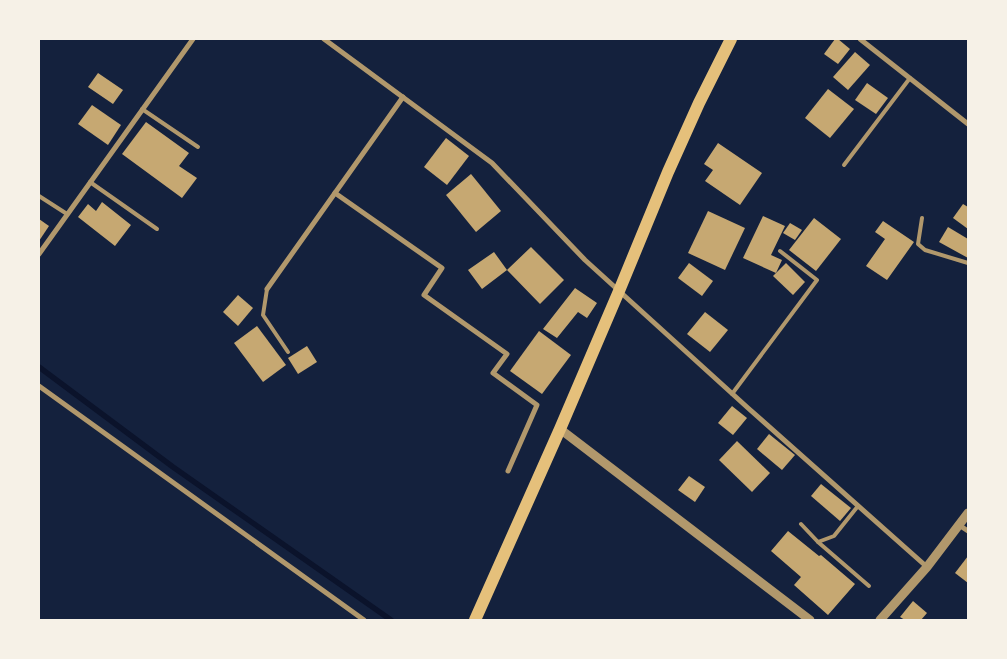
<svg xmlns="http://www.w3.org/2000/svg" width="1007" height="659" font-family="Overpass,sans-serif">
  <rect width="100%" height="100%" fill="#14213d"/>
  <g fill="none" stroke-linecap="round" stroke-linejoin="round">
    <polyline stroke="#0b132b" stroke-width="5.5" points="39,367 173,467 391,620"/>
  </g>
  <g fill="#c6a872">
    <polygon points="835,39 838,39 850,49 838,64 824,54"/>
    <polygon points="855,52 870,65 848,90 833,77"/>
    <polygon points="98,73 123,90 113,104 88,87"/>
    <polygon points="867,83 888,98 876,114 855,100"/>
    <polygon points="828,89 854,109 830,138 805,118"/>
    <polygon points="92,105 121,125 108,145 78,124"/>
    <polygon points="146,122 189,153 179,166 197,178 182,198 122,154"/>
    <polygon points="446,138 469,156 447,185 424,167"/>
    <polygon points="718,143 762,173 740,205 705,181 713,170 704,164"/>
    <polygon points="471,174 501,211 476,232 446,195"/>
    <polygon points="102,202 131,225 115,246 78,217 88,204 96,211"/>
    <polygon points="963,204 968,207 968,229 953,218"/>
    <polygon points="708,211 745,228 725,270 688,253"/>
    <polygon points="763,216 785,226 771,255 782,260 776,273 743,258"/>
    <polygon points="814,218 841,239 816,271 789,250"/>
    <polygon points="39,219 49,226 39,241"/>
    <polygon points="883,221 914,242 887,280 866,266 885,239 875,232"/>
    <polygon points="790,223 802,230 795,240 783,233"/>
    <polygon points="948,227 968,239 968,258 939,242"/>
    <polygon points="531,247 564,280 540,304 507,270 482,289 468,270 494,252 507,270"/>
    <polygon points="689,263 713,281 702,296 678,278"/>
    <polygon points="786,263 805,282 793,295 773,276"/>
    <polygon points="575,288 597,303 587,318 578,312 557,338 543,329"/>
    <polygon points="238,295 253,308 238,326 223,312"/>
    <polygon points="705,312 728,330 710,352 687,334"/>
    <polygon points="257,326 286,365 263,382 234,343"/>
    <polygon points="539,331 571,355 542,394 510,371"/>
    <polygon points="307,346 317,362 298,374 288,358"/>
    <polygon points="732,406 747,418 733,435 718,423"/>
    <polygon points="769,434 795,455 782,470 757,449"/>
    <polygon points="737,441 770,473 752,492 719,460"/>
    <polygon points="689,476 705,487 695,502 678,490"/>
    <polygon points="821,484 851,508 840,521 811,496"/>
    <polygon points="788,531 819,556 821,555 855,584 828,615 794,585 801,577 771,551"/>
    <polygon points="968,556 968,583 955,573"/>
    <polygon points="913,601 927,613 921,620 905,620 900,617"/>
  </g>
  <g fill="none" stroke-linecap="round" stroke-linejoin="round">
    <g stroke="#b1986c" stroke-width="4">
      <polyline points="142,109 198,147"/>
      <polyline points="844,165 910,78"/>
      <polyline points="90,182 157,229"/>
      <polyline points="39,196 67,214"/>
      <polyline points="922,218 918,244 925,250 968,263"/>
      <polyline points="267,289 263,315 288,352"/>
      <polyline points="732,394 817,280 780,251"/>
      <polyline points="801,524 818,542 834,536 858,506"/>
      <polyline points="818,542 869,586"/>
    </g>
    <g stroke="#b1986c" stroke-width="5">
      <polyline points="324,39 492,163 585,260 748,408 927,567"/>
      <polyline points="860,39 968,124"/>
      <polyline points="335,193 442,268 424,295 507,354 493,373 537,405 508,471"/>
      <polyline points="39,254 193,39"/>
      <polyline points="267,289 403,97"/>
      <polyline points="39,386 364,620"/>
      <polyline points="959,525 968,531"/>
    </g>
    <g stroke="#b1986c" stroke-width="9">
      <polyline points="560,429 810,620"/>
      <polyline points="880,620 927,567 968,513"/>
    </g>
    <polyline stroke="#e5c07b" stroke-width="12" points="475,620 560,429 619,291 668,172 699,103 731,39"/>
  </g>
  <rect width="1007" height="659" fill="none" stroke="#f6f1e7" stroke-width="80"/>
</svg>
